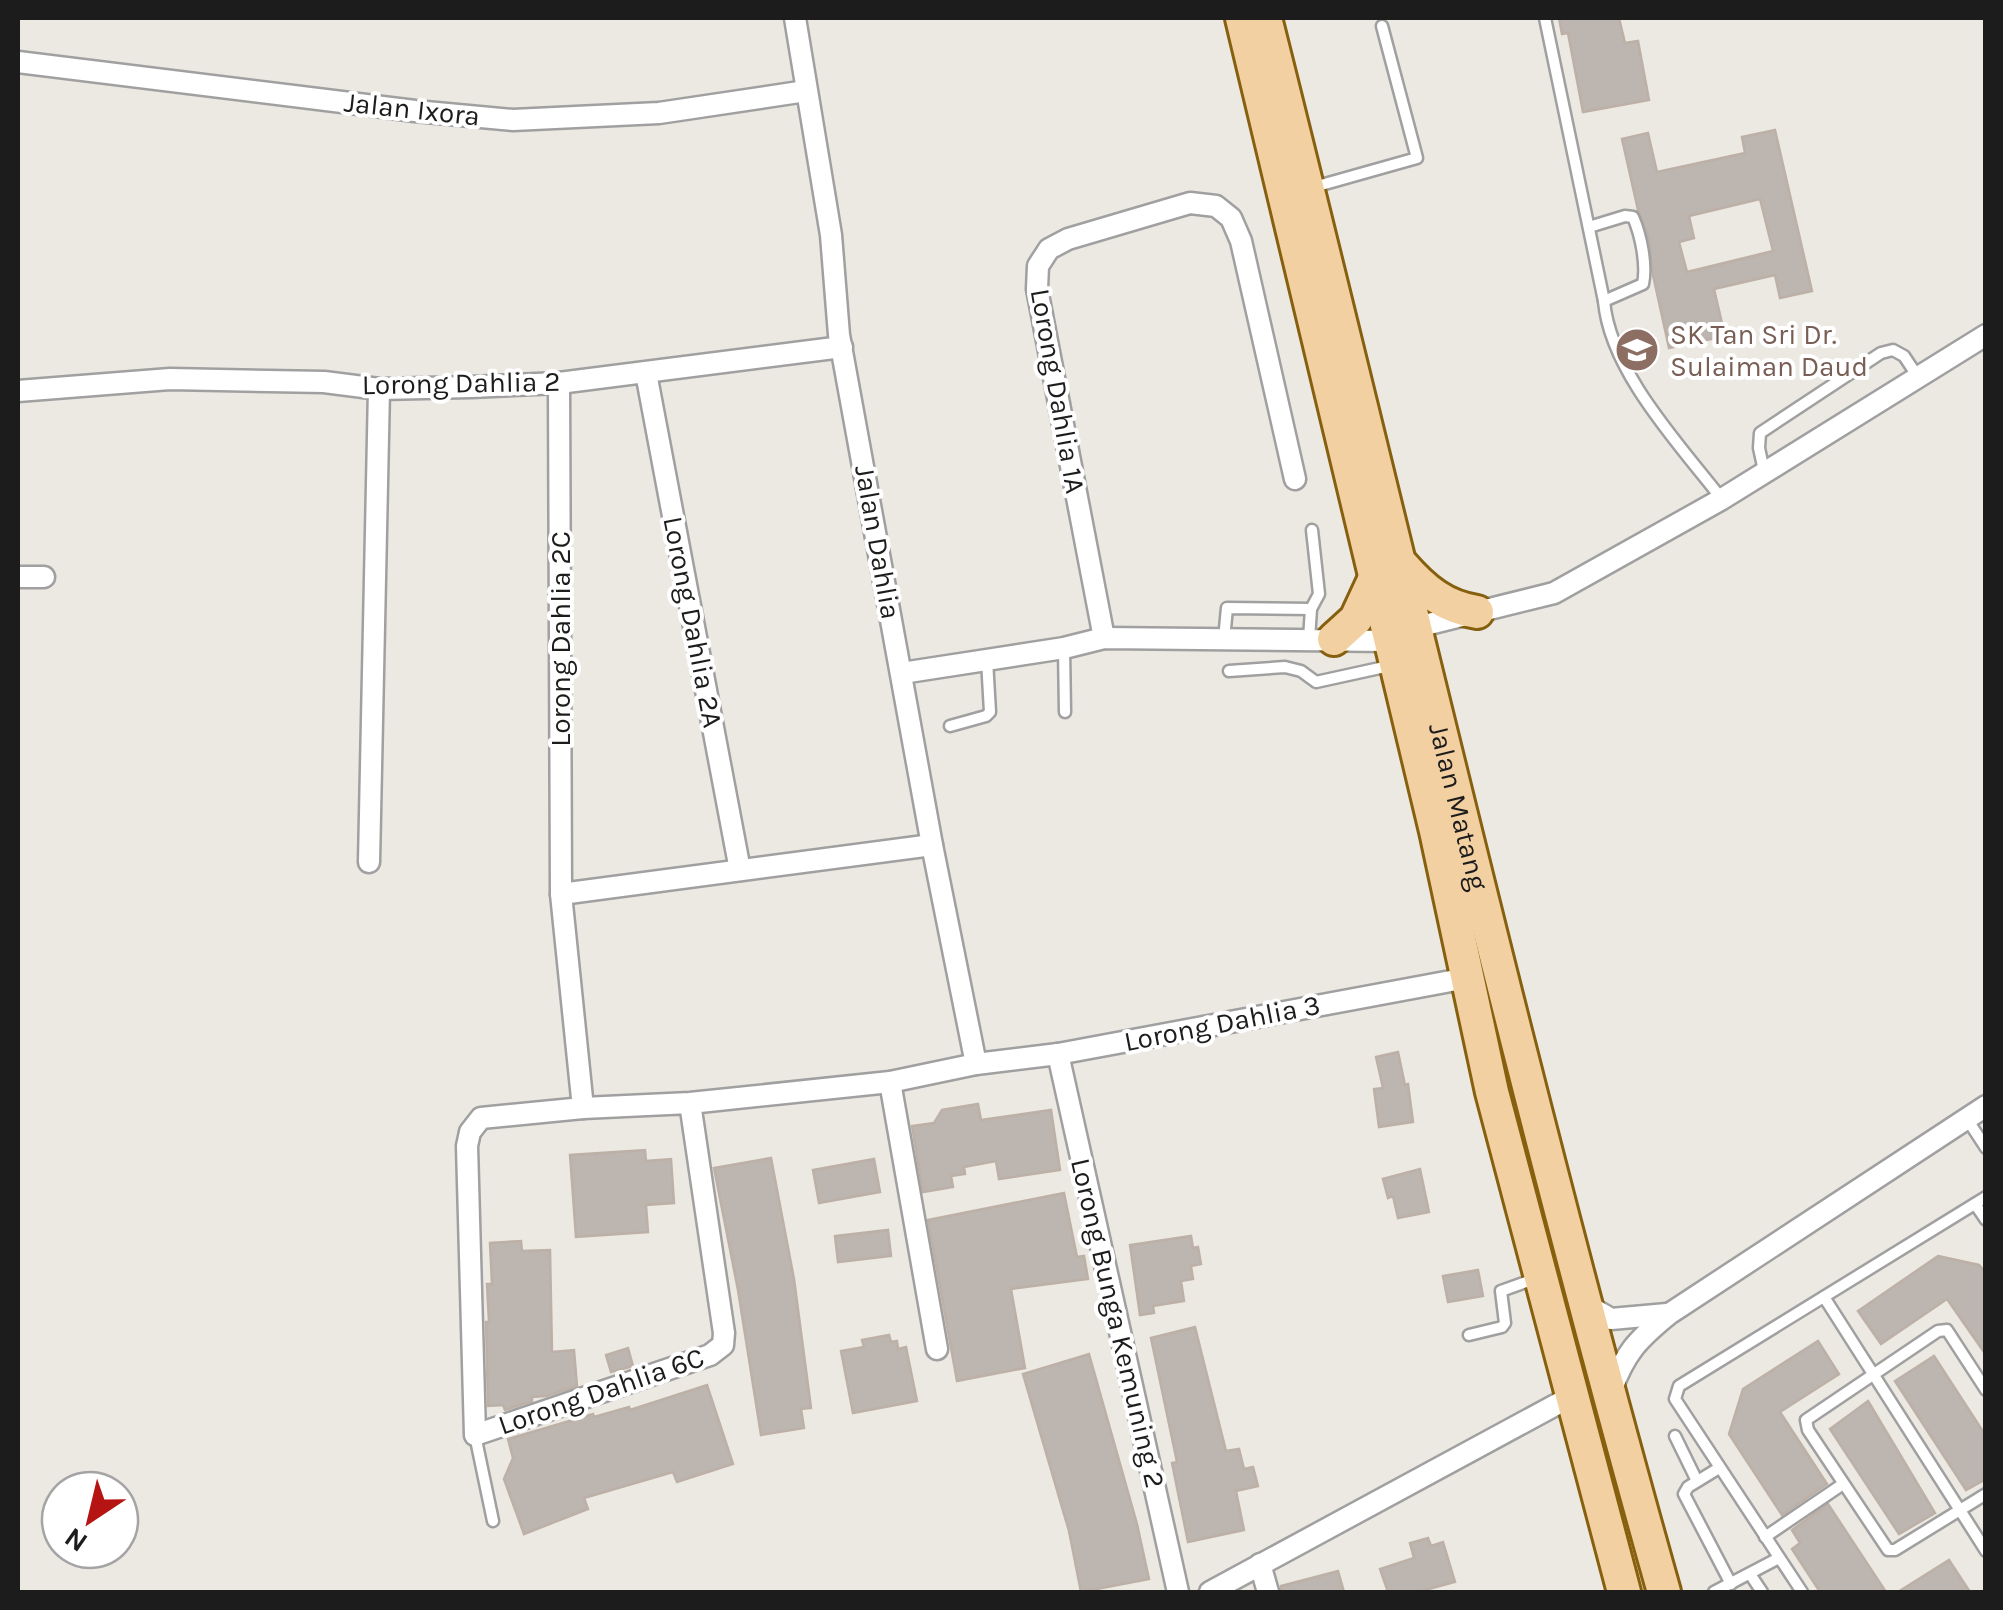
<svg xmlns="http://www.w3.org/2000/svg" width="2003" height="1610" font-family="Karla,sans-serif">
  <rect width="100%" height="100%" fill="#ece9e3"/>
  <g fill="#bcb5b0" stroke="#bdb0a6" stroke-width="2.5" fill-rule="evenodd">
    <polygon points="1559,18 1619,18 1625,43 1638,41 1649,100 1583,112 1568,33 1562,34"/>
    <path d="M1775,130L1812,291L1780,298L1775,275L1714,289L1725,336L1669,348L1653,275L1649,239L1638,210L1622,139L1648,133L1657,172L1745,153L1742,137ZM1760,199L1773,251L1687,272L1679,242L1694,238L1689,216Z"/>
    <polygon points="1398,1052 1405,1085 1408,1084 1413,1122 1379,1127 1374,1089 1383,1088 1376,1057"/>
    <polygon points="978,1104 981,1120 1051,1110 1060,1170 999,1179 996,1161 964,1167 965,1174 951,1176 953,1187 923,1192 912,1126 934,1123 942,1110"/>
    <polygon points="645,1150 646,1161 671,1159 674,1203 646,1205 648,1232 576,1237 570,1155"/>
    <polygon points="771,1158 794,1279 811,1408 801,1409 804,1428 761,1435 738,1290 714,1168"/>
    <polygon points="874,1159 880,1192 819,1203 813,1170"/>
    <polygon points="1420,1169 1429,1212 1398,1218 1393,1196 1388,1198 1383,1179"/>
    <polygon points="1064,1193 1077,1257 1084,1256 1088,1279 1011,1289 1025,1368 957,1381 928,1220"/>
    <polygon points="888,1230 891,1256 838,1262 835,1236"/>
    <polygon points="1191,1236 1193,1248 1198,1247 1201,1264 1191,1266 1193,1279 1181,1281 1184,1301 1153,1306 1154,1313 1140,1315 1130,1245"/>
    <polygon points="521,1241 522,1251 550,1250 552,1352 574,1350 577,1386 546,1396 532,1397 532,1401 505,1410 503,1405 488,1406 486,1322 489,1322 487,1284 492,1284 490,1243"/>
    <polygon points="1938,1256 1979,1265 1986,1273 1986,1355 1947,1299 1881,1344 1858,1311"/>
    <polygon points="1478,1270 1483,1296 1448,1302 1443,1276"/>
    <polygon points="1195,1327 1226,1451 1239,1449 1244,1469 1253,1467 1258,1486 1236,1491 1244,1530 1188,1542 1172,1463 1177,1462 1151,1338"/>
    <polygon points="889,1335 891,1342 897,1341 898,1349 906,1347 917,1401 853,1413 841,1351 864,1347 862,1340"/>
    <polygon points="1818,1341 1839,1374 1780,1412 1827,1484 1782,1515 1729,1434 1743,1389"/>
    <polygon points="628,1348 633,1366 611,1372 606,1355"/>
    <polygon points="1089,1354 1137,1524 1149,1579 1081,1592 1069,1531 1023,1374"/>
    <polygon points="1934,1356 1986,1436 1986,1479 1966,1490 1895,1381"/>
    <polygon points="707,1385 733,1464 677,1482 673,1472 584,1498 588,1509 524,1534 504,1479 513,1458 508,1439 593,1414 594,1417 629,1407 630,1410"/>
    <polygon points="1868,1401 1935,1513 1899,1534 1830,1429"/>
    <polygon points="1828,1504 1886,1592 1820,1592 1792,1549 1800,1543 1792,1530"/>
    <polygon points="1428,1538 1431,1546 1443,1542 1455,1582 1418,1592 1388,1592 1380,1569 1414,1558 1410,1543"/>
    <polygon points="1949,1560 1970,1592 1898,1592"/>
    <polygon points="1338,1571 1344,1592 1281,1592 1281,1586"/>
  </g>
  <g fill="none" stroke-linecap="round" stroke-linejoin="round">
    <defs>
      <g id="service">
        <path d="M1545,18L1604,301C1610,371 1679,444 1721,498"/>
        <polyline points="1314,187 1417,158 1382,26"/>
        <path d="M1589,227L1625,216L1633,217C1641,235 1647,265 1643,284L1604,301"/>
        <polyline points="1764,471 1759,448 1760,433 1881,353 1893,350 1904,356 1918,377"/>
        <polyline points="1224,639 1227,608 1311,609"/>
        <polyline points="1309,639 1311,609 1319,594 1312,530"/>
        <polyline points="1064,649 1065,712"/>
        <polyline points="1229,671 1285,667 1301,671 1316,682 1389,666"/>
        <polyline points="950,726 986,716 990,712 987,660"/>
        <polyline points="1967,1119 1986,1148"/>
        <polyline points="1975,1204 1986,1220"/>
        <polyline points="1824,1297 1986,1551"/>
        <polyline points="1469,1335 1502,1327 1505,1323 1501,1291 1537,1278"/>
        <polyline points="1986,1390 1947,1330 1938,1331 1806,1420 1808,1430 1888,1550 1895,1550 1986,1494"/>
        <polyline points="475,1435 493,1521"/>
        <polyline points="1675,1436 1697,1481"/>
        <polyline points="1719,1468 1688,1487 1684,1494 1731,1584"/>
        <polyline points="1765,1537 1843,1484"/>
        <polyline points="1750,1574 1762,1592"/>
        <polyline points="1714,1592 1779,1558"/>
        <polyline points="1802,1592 1675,1399 1679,1386 1986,1197"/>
      </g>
      <g id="minor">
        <polyline points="795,18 831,235 839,335 932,845 976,1064"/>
        <polyline points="18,62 415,111 513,120 659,113 806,91"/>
        <polyline points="646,373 740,870"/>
        <polyline points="559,383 561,894 583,1108"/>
        <polyline points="18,391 170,379 324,382 379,389 471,387 559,383 842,347"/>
        <polyline points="18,577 44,577"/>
        <polyline points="1417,627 1554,593 1722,499 1986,335"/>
        <polyline points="1104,638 1037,289 1038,266 1049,249 1068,239 1190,203 1216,206 1231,218 1241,241 1295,479"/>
        <polyline points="902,673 1064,648 1104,638 1389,641"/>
        <polyline points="369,862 379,389"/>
        <polyline points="561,894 932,845"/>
        <polyline points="1058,1054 1178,1592"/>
        <polyline points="890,1082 937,1349"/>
        <polyline points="690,1103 724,1333 723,1345 710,1355 475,1435 467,1146 470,1132 481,1118 583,1108 690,1103 890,1082 976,1064 1058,1054 1467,978"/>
        <polyline points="1585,1304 1611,1319 1667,1314"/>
        <path d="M1611,1391C1625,1353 1637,1340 1669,1314L1986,1106"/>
        <polyline points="1260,1564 1268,1592"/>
        <polyline points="1210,1592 1574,1395"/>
      </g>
      <g id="primary">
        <polyline points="1242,18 1436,831 1492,1092 1624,1592"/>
        <path id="s1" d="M1265,18C1397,543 1517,1071 1664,1592"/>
        <path d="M1402,565C1424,590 1444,607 1477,612"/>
        <polyline points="1334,639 1356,619 1375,578"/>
      </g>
    </defs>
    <use href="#service" stroke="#a0a0a0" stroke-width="15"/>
    <use href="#minor" stroke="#a0a0a0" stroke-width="25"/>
    <use href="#primary" stroke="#86600e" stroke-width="38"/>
    <use href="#service" stroke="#fff" stroke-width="10"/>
    <use href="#minor" stroke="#fff" stroke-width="20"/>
    <use href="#primary" stroke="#f3d0a1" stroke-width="32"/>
  </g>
  <defs>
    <symbol id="school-disc" viewBox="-11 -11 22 22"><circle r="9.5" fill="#8d6e63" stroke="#fff"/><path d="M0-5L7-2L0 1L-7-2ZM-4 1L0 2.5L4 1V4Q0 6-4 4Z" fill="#fff"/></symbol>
  </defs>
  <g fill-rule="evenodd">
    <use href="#school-disc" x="1612" y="325" width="50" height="50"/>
  </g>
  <g text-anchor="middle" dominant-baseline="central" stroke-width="8" stroke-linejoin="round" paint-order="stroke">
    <g font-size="28" fill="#1c1c1c" stroke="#fff">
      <text transform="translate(412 109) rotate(6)">Jalan Ixora</text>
      <text transform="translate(461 383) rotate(-1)">Lorong Dahlia 2</text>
      <text transform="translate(1058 391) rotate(80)">Lorong Dahlia 1A</text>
      <text transform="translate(878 542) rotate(80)">Jalan Dahlia</text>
      <text transform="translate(693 622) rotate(79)">Lorong Dahlia 2A</text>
      <text transform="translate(560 639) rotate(-90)">Lorong Dahlia 2C</text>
      <text stroke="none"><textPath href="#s1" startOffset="812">Jalan Matang</textPath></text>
      <text transform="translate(1222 1023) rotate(-11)">Lorong Dahlia 3</text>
      <text transform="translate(1118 1323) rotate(77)">Lorong Bunga Kemuning 2</text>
      <text transform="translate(601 1391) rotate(-19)">Lorong Dahlia 6C</text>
    </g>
    <g font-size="28" fill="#785e54" stroke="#fff" text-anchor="start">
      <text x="1670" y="334">SK Tan Sri Dr.<tspan x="1670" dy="32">Sulaiman Daud</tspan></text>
    </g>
  </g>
  <rect width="2003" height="1610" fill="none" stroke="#1c1c1c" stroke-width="40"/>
  <g transform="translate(90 1520) rotate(215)"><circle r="48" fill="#ffffff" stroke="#a4a4a4" stroke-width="2.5"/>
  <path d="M0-8L18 38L0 25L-18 38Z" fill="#b61412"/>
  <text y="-15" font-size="28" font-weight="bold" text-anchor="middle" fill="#1c1c1c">N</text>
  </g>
</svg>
